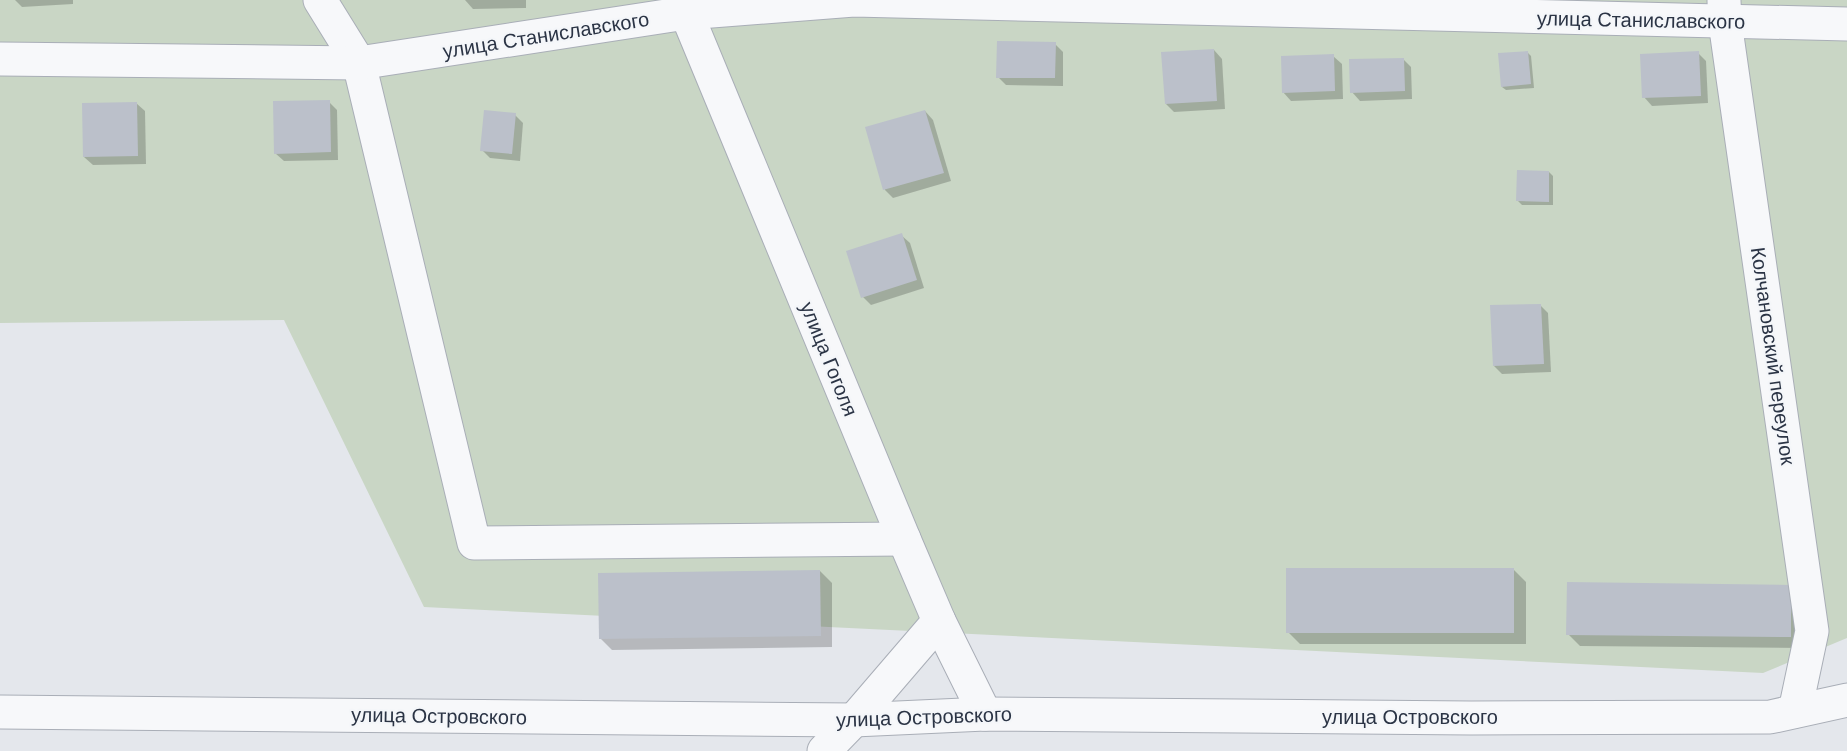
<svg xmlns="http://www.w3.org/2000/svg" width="1847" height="751" font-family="Helvetica,sans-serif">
  <rect width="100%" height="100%" fill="#e4e7ec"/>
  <polygon fill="#c9d6c5" points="0,0 1847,0 1847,638 1763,673 424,607 284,320 0,323"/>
  <g fill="#0003">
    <polygon points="15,0 73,0 73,4 22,7"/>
    <polygon points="465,0 526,0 526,8 473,9"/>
    <polygon points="1055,44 1063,52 1063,86 1006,85 998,77"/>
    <polygon points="1214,50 1222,59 1225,109 1174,112 1166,104"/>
    <polygon points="1527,52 1531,56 1534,88 1506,90 1502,87"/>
    <polygon points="1698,53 1706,61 1708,103 1652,106 1644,97"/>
    <polygon points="1333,56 1342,64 1343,99 1291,101 1283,92"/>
    <polygon points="1403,59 1411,67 1412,99 1360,101 1352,92"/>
    <polygon points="329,102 337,110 338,160 284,161 275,153"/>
    <polygon points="136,103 145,111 146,164 93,165 84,157"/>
    <polygon points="925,111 933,120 951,181 893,198 885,190 867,128"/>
    <polygon points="515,115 523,123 520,161 490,158 482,150"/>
    <polygon points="1549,172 1553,176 1553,205 1522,205 1518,201"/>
    <polygon points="901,235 910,243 924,288 871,305 863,297"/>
    <polygon points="1540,305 1548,313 1551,372 1502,374 1494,366"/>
    <polygon points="1514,570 1526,582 1526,644 1300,644 1288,632"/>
    <polygon points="820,571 832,583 832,647 612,650 600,638"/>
    <polygon points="1790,586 1802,648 1580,646 1568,634"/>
  </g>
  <g fill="#bbc0ca">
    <polygon points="997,41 1056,42 1055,78 996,78"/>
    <polygon points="1214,49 1217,101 1165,104 1161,52"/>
    <polygon points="1528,51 1531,84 1501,87 1498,53"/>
    <polygon points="1699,51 1701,96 1642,98 1640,54"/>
    <polygon points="1334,54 1335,91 1282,93 1281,56"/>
    <polygon points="1404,58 1405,91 1350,93 1349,59"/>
    <polygon points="330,100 331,152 274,154 273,101"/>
    <polygon points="137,102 138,156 83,157 82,103"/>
    <polygon points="484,110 516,113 512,154 480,151"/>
    <polygon points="925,110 944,173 883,190 865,127"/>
    <polygon points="1517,170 1549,171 1549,202 1516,201"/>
    <polygon points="902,233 917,280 861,298 846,251"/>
    <polygon points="1541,304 1544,364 1493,366 1490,305"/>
    <rect x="1286" y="568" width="228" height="65"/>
    <polygon points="820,570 821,636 599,639 598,573"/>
    <polygon points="1567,582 1791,585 1791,637 1566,635"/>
  </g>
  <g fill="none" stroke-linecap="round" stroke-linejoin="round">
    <defs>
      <g id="minor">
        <polyline points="320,0 359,63 474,543 904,539"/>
        <polyline points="681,0 904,539 939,621 985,714"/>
        <polyline points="1724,1 1725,22 1812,631 1795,711"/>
        <polyline points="0,59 359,63 686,13 854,0 1847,24"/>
        <polyline points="0,712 854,720 985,714 1471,718 1770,717 1847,700"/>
        <polyline points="824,751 854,720 939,621"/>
      </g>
    </defs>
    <use href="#minor" stroke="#a9aeb7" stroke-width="35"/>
    <use href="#minor" stroke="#f7f8fa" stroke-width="33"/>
  </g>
  <g text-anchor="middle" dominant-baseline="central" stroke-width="4.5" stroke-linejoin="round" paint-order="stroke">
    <g font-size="20" fill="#2b3445" stroke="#f4f6f9">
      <text transform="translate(1641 20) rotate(1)">улица Станиславского</text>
      <text transform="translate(546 35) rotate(-9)">улица Станиславского</text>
      <text transform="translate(1773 356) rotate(82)">Колчановский переулок</text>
      <text transform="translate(829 359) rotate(68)">улица Гоголя</text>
      <text transform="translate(439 716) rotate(1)">улица Островского</text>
      <text transform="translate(924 717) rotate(-2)">улица Островского</text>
      <text x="1410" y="717">улица Островского</text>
    </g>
  </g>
</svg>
